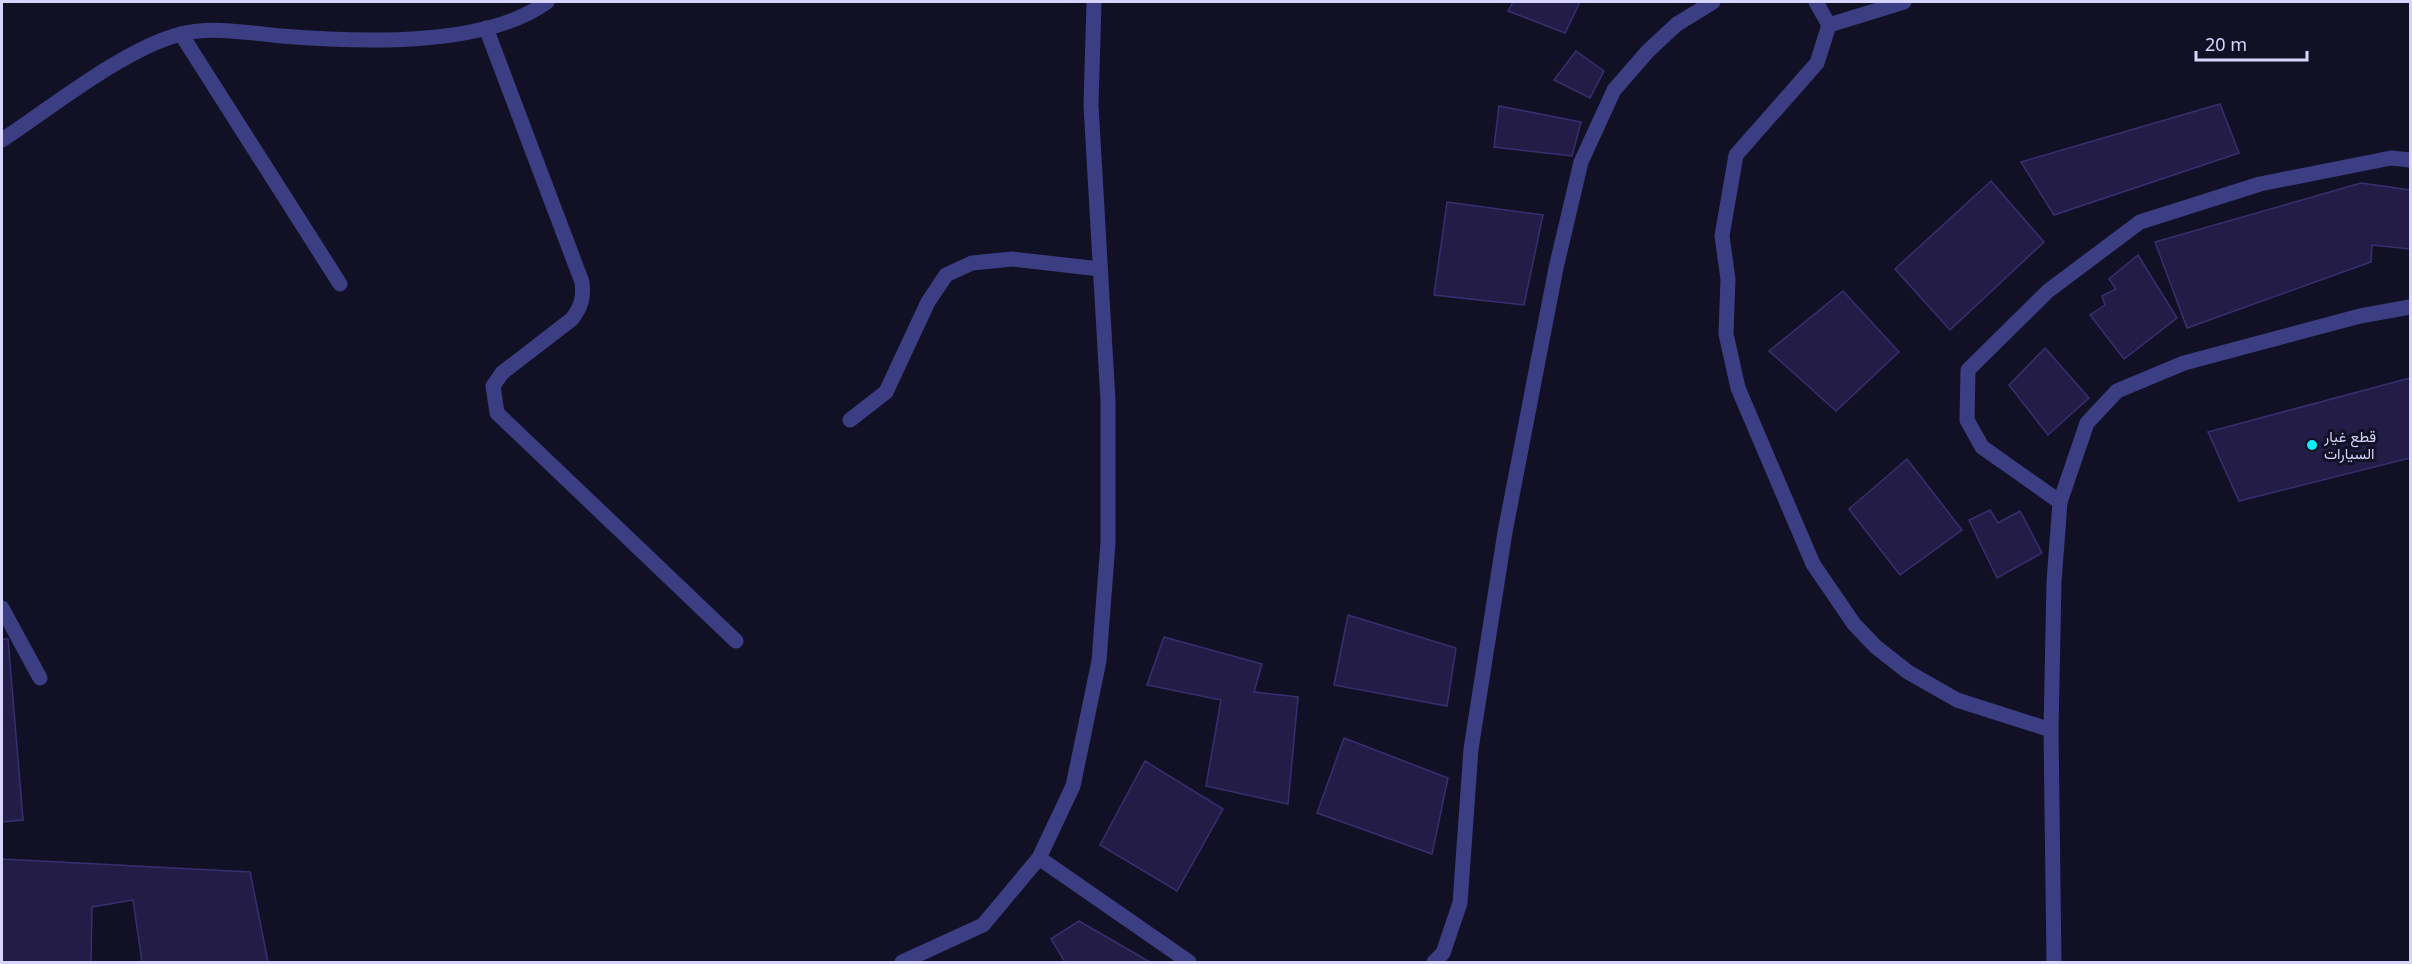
<svg xmlns="http://www.w3.org/2000/svg" width="2412" height="964" font-family="'Noto Sans',Vazirmatn,sans-serif">
  <rect width="100%" height="100%" fill="#121025"/>
  <g fill="#221c46" stroke="#382f71" stroke-width="1.5">
    <polygon points="1513,2 1580,2 1565,33 1508,11"/>
    <polygon points="1576,51 1604,71 1590,98 1554,80"/>
    <polygon points="2220,104 2239,153 2054,215 2021,162"/>
    <polygon points="1499,106 1581,122 1572,156 1494,147"/>
    <polygon points="1991,181 2044,242 1950,330 1895,269"/>
    <polygon points="2361,183 2410,190 2410,249 2372,245 2371,262 2187,328 2155,242"/>
    <polygon points="1447,202 1543,215 1524,305 1434,295"/>
    <polygon points="2138,255 2177,318 2124,359 2090,315 2105,305 2102,296 2116,289 2109,279"/>
    <polygon points="1843,291 1899,352 1836,411 1769,351"/>
    <polygon points="2045,348 2089,398 2048,435 2009,385"/>
    <polygon points="2410,378 2410,458 2239,501 2208,432"/>
    <polygon points="1907,459 1962,530 1900,575 1849,509"/>
    <polygon points="1990,510 1998,523 2020,511 2042,553 1997,578 1969,520"/>
    <polygon points="1348,615 1456,648 1447,706 1334,685"/>
    <polygon points="1164,637 1262,664 1254,692 1298,697 1288,804 1206,786 1221,700 1147,685"/>
    <polygon points="2,639 8,639 23,820 2,822"/>
    <polygon points="1344,738 1448,778 1432,854 1317,813"/>
    <polygon points="1145,761 1223,809 1177,891 1100,845"/>
    <polygon points="2,859 250,872 268,962 142,962 133,900 92,907 91,962 2,962"/>
    <polygon points="1079,921 1150,962 1065,962 1051,939"/>
  </g>
  <g fill="none" stroke-linecap="round" stroke-linejoin="round">
    <g stroke="#3c3e83" stroke-width="15">
      <polyline points="1816,2 1829,25 1817,63 1736,155 1722,236 1728,279 1726,334 1738,388 1813,564 1854,624 1876,647 1908,672 1957,700 2051,730"/>
      <polyline points="1829,25 1904,2"/>
      <path d="M486,28L582,282C584,298 581,307 572,319L502,373L493,386L497,413L736,641"/>
      <polyline points="181,34 340,284"/>
      <path d="M2,140C51,108 125,48 181,34C213,26 249,33 281,36C356,42 484,48 547,2"/>
      <polyline points="850,420 886,392 928,302 946,275 972,263 1012,259 1100,269"/>
      <polyline points="2060,502 1982,447 1967,420 1968,370 2048,291 2140,222 2260,184 2391,158 2410,160"/>
      <polyline points="2,608 40,678"/>
      <polyline points="1039,858 1189,962"/>
      <polyline points="902,962 983,925 1039,858 1073,786 1099,661 1108,543 1108,401 1091,105 1094,2"/>
      <polyline points="1434,962 1443,953 1460,903 1471,749 1505,532 1556,268 1581,162 1614,90 1648,51 1677,24 1713,2"/>
      <polyline points="2054,962 2051,730 2054,582 2060,502 2087,423 2117,391 2184,363 2360,316 2410,307"/>
    </g>
  </g>
  <circle fill="#07eef8" stroke="#121025" stroke-width="2" cx="2312" cy="445" r="6"/>
  <g text-anchor="middle" dominant-baseline="central" stroke-width="6" stroke-linejoin="round" paint-order="stroke">
    <g font-size="15" fill="#d7d5fe" stroke="#121025" text-anchor="start">
      <text x="2324" y="436">قطع غيار<tspan x="2324" dy="17">السيارات</tspan></text>
    </g>
  </g>
  <rect width="2412" height="964" fill="none" stroke="#d7d5fe" stroke-width="6"/>
  <path d="M2196 51v9h111v-9" fill="none" stroke="#d7d5fe" stroke-width="3"/>
  <text x="2205" y="51" font-size="18" fill="#d7d5fe" stroke="#121025" stroke-width="4.5" paint-order="stroke">20 m</text>
</svg>
